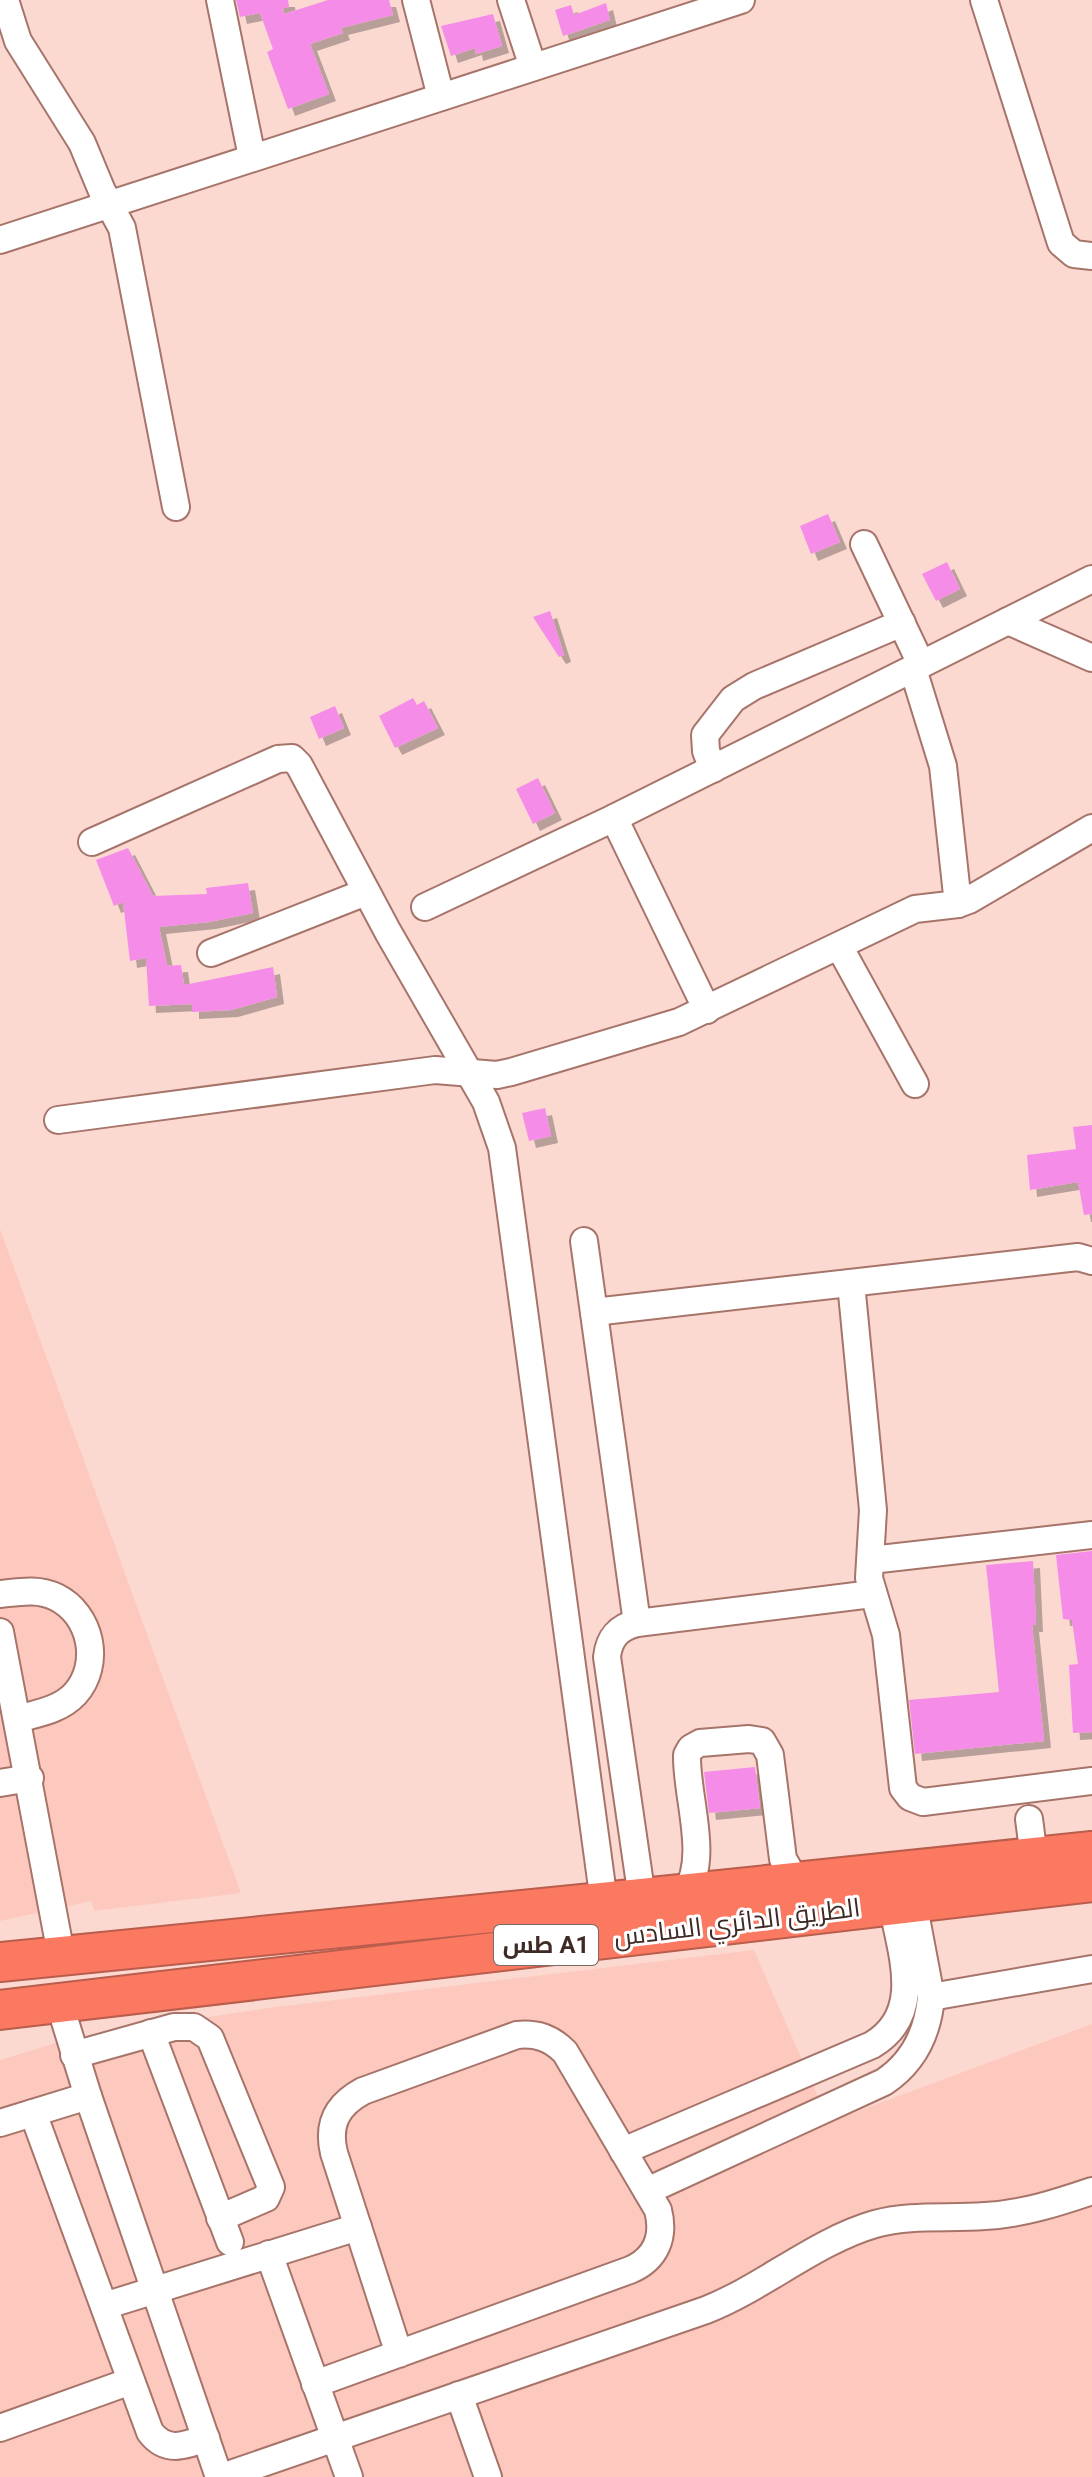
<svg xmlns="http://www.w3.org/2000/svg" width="1092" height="2477" font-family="Roboto,Cairo,sans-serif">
  <defs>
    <filter id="shadow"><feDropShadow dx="7" dy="7" stdDeviation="0" flood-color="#0004"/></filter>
  </defs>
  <rect width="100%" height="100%" fill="#fbd9d1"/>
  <g fill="#fdc9be">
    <polygon points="0,1229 241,1893 94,1911 91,1901 0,1921"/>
    <polygon points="754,1950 829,2122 1092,2024 1092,2477 0,2477 0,2060 72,2038 268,2008"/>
  </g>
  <g fill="#f58ce8" filter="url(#shadow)">
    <polygon points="236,0 288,0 289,7 283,8 284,14 328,0 389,0 393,15 341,28 343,33 310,44 329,94 288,109 267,52 273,49 260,13 240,17"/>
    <polygon points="606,3 610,20 563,36 555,10 571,5 574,15"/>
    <polygon points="493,14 502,46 476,54 475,48 451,56 441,26"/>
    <polygon points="828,514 840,542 811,554 800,526"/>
    <polygon points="947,562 960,589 936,601 922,574"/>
    <polygon points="550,611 564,655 559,657 533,617"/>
    <polygon points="413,698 417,705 424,701 438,728 395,748 379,716"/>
    <polygon points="335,706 344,728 319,739 310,717"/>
    <polygon points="538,778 555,813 533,824 516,789"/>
    <polygon points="128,848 153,896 207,894 206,888 248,883 253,913 209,922 159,927 167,966 181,965 184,985 273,967 277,997 231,1010 192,1012 192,1004 149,1006 146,958 130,961 123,902 114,906 96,860"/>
    <polygon points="545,1108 551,1136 529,1141 522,1113"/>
    <polygon points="1092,1125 1092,1214 1084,1215 1078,1182 1030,1190 1027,1155 1076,1149 1073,1127"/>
    <polygon points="1092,1551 1092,1732 1073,1733 1069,1665 1078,1664 1072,1620 1063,1619 1056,1555"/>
    <polygon points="1033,1561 1036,1625 1032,1625 1044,1741 915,1754 909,1700 999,1692 986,1565"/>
    <polygon points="755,1767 760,1808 709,1813 704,1772"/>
  </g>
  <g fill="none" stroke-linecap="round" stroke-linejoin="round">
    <defs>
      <g id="minor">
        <polyline points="5,0 18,41 82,143 102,191 122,228 176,507"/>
        <polyline points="220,0 252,157"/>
        <polyline points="416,0 441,97"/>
        <polyline points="511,0 533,67"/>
        <polyline points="984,0 1061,243 1074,254 1092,256"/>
        <polyline points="0,240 741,0"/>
        <polyline points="864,544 921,664"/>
        <polyline points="1008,621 1092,658"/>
        <polyline points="913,669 943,766 958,904"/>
        <polyline points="713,769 706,751 705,735 733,699 754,686 902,623"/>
        <polyline points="614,818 707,1010"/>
        <polyline points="92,842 278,759 292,758 299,765 388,932 486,1102 502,1148 604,1902"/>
        <polyline points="425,907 614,818 1092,579"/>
        <polyline points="839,946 915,1084"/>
        <polyline points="211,953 366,892"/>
        <polyline points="58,1120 435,1070 497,1075 511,1072 679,1022 915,909 958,904 969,900 1092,828"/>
        <polyline points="584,1241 637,1623"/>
        <polyline points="851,1283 873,1510 869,1578 886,1635 903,1788 910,1797 923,1802 1092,1781"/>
        <polyline points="594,1312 1078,1257 1092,1261"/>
        <polyline points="871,1560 1092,1535"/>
        <path d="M0,1594C19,1592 38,1588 56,1597C91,1614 102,1664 75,1694C60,1710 38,1713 18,1719"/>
        <polyline points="0,1632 61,1954"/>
        <polyline points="0,1783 30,1778"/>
        <polyline points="1029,1819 1034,1857"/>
        <path d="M685,1894C710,1858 686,1797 687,1755L691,1748L700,1743L749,1739L762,1741L770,1755L783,1859L793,1876L801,1882"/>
        <path d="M642,1898L607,1657C609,1638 619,1627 637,1623L872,1594"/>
        <polyline points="931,1997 1092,1969"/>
        <polyline points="59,2002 88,2096 219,2477"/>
        <polyline points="151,2033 230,2242"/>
        <polyline points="74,2055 174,2027 194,2027 210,2038 271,2187 266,2198 220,2218"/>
        <path d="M33,2113L150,2432C166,2453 184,2446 206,2438"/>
        <polyline points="0,2123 88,2096"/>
        <path d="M623,2151L872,2045C925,2014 901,1953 892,1904"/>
        <path d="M647,2191L884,2082C914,2062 928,2032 931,1997L913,1902"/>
        <polyline points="269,2254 349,2477"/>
        <polyline points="104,2306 358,2227"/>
        <path d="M315,2384L630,2270C656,2259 665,2237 658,2210L565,2052C551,2038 537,2033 517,2035L363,2091C337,2105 327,2124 334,2153L399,2354"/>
        <polyline points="459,2395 488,2477"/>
        <polyline points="0,2428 131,2381"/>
        <path d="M222,2477L706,2310C764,2287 816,2241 875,2224C911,2214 948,2219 985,2216C1022,2214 1057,2203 1092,2191"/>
      </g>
      <g id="highway">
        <polyline points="0,1962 642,1898 1092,1851"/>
        <polyline points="0,2010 1092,1882"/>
      </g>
    </defs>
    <use href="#minor" stroke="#a7746a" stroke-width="30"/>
    <use href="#highway" stroke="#b95d4c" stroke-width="42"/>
    <use href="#minor" stroke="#fff" stroke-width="26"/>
    <use href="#highway" stroke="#fb7861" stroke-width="38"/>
  </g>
  <g text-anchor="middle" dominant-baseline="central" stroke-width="6" stroke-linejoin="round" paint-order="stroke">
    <rect fill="#fff" stroke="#796a66" stroke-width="2" x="494" y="1925" width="104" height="40" rx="6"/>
    <g font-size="24" font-weight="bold" fill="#3f2a25">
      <text x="546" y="1945">طس A1</text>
    </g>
    <g font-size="26" fill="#3f2a25" stroke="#fff">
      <text transform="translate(737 1922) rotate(-7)">الطريق الدائري السادس</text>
    </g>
  </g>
</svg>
